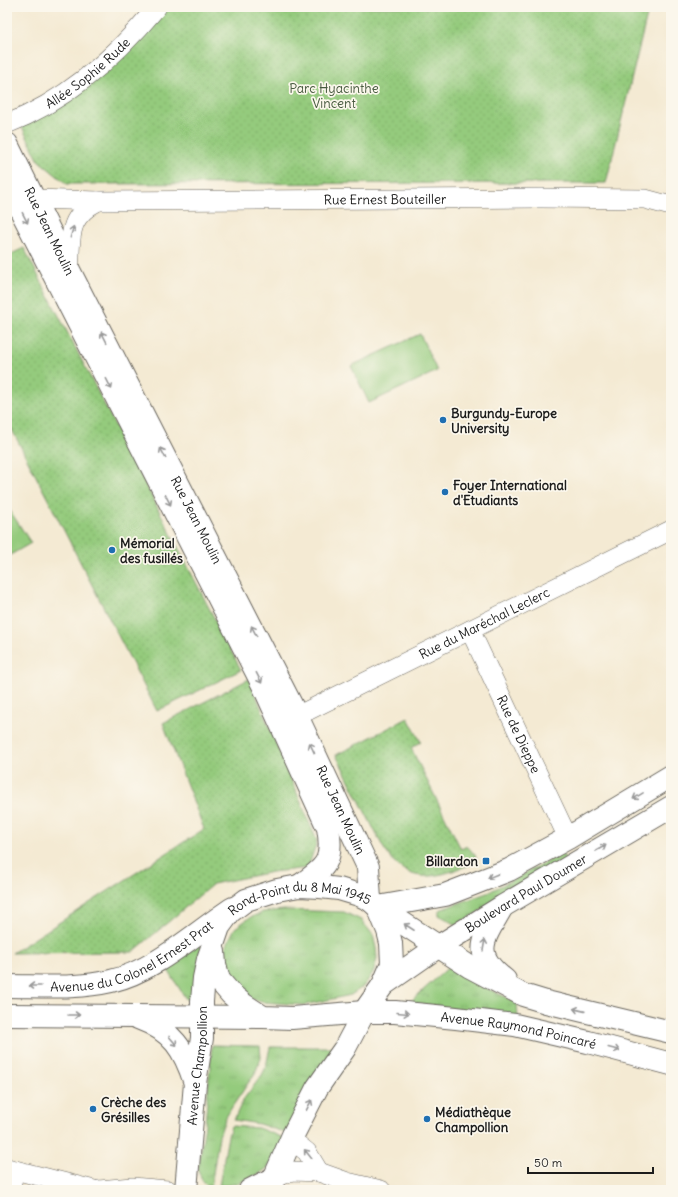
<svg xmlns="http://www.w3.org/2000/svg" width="678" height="1197" font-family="Delius,sans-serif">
  <defs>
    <pattern id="grass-tufts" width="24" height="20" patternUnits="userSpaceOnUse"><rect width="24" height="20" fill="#94cb7d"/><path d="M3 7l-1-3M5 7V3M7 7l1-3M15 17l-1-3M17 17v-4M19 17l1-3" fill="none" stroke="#7fae6b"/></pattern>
    <pattern id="park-dots" width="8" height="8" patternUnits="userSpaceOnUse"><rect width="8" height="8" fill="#94cb7d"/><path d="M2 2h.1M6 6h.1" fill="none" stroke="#7fae6b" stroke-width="1.8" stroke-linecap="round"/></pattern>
  </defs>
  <rect width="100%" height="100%" fill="#fbf7ec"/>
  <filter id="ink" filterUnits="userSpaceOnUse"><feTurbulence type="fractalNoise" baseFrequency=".025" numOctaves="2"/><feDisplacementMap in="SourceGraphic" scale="8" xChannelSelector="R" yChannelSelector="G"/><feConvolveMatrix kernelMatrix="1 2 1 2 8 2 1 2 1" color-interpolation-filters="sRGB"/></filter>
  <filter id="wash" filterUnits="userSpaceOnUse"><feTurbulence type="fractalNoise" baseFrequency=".012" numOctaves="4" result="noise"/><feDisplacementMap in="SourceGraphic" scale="16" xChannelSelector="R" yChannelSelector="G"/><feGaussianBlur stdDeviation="0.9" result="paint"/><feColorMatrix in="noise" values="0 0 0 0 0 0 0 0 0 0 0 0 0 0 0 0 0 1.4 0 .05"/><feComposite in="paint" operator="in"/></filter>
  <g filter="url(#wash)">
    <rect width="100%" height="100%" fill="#f4ead3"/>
    <g fill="url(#grass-tufts)" stroke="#58744c">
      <polygon points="562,854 566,859 457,925 439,915 439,911 442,909 487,893"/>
      <polygon points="284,910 344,912 361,920 373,935 376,948 377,958 374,971 364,986 351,995 304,1005 262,1002 248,998 236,990 222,962 226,946 235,928 249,918 263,912"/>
      <polygon points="200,944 203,947 192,1005 186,999 166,967"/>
      <path d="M451,965C471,981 493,992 517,1002L518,1019L410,1002Z"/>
      <polygon points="212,1045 260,1046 261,1058 255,1073 232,1107 225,1119 219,1136 211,1186 207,1186 203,1182 198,1170 205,1124"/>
      <polygon points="270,1047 336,1047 286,1133 259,1124 234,1120 243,1100 262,1075 266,1067"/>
      <path d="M231,1126L258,1128L284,1138C281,1144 280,1152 276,1158C267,1174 237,1186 219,1186L228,1136Z"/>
    </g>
    <g fill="url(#park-dots)" stroke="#58744c">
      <polygon points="166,7 649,7 606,183 67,184 39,161 20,123"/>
      <polygon points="24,248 241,670 157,711 7,420 7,256"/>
      <polygon points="249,679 317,841 308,868 272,872 213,884 133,952 12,953 204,829 163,723"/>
      <path d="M408,718L421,742L411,748L461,849L467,846L475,855L477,862C437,877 410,890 383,847L336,755Z"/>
    </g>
    <g fill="#94cb7d" stroke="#58744c">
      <polygon points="420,334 437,371 369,403 351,366"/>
      <polygon points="7,506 31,543 7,557"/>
    </g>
  </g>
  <g filter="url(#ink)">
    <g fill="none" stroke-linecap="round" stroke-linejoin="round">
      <defs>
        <g id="street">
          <path id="s1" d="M7,124C66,101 117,55 157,7"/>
          <path id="s2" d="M35,199L98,201L541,198L645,199L671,206"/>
          <path d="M69,270C72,239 65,218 98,201"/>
          <path id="s3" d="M470,630L568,838"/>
          <path id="s4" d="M297,716L671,530"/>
          <polyline points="292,1140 307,1152 319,1172"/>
          <polyline points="7,1168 94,1190"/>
          <polyline points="274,1178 292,1171 319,1172 347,1182 381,1190"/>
          <polyline points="10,1190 15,1170"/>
          <polyline points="99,1190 132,1187 168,1190"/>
        </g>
        <g id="secondary">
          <polyline points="378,907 445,895 509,870 568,838 671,776"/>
          <polyline points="378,907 470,967 523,995 546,1002 671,1032"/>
          <path d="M502,907C484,939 470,953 505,980"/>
          <path id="s5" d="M383,985L439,946L503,906L671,807"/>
          <path id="s6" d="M7,986C42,986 77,989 111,981C155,971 196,932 233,908"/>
          <path id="s7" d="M364,1012H395L456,1018L515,1025L588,1042L671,1064"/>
          <polyline points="7,1015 263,1017"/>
          <path d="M138,1018C173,1031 184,1049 195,1083"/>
        </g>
        <g id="primary">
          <path id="s8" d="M7,144L69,270L297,716L368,867L370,900"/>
          <path d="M7,183L263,685L328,828C334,862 325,868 299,886"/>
          <polyline points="214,952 215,964 219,980 231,994 243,1004 263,1017 292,1018 364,1012"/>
          <path id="s9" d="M186,1190L195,1083L202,1038V1001L204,978L208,959L219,927L230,912L246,900L277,890L299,886L320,887L339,889L359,895L370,900L378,907L388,931L391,943L392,964L383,985L364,1012L345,1048L317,1088L293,1135L269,1190"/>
          <polyline points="250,1190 274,1178"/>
        </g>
      </defs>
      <use href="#street" stroke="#68645c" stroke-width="20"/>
      <use href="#secondary" stroke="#68645c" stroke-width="24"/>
      <use href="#primary" stroke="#68645c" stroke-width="24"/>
      <use href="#street" stroke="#fff" stroke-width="19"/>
      <use href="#secondary" stroke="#fff" stroke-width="22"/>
      <use href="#primary" stroke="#fff" stroke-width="22"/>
    </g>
    <defs><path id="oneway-shaft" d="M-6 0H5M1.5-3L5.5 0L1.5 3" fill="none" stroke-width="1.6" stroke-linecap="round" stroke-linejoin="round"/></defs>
    <g stroke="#999">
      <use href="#oneway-shaft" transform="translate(25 218) rotate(63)"/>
      <use href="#oneway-shaft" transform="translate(72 232) rotate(-74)"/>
      <use href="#oneway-shaft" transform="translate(104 337) rotate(-117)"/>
      <use href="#oneway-shaft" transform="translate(109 384) rotate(63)"/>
      <use href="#oneway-shaft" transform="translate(163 453) rotate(-117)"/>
      <use href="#oneway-shaft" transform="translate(168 500) rotate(63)"/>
      <use href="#oneway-shaft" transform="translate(254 631) rotate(-117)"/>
      <use href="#oneway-shaft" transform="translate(259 678) rotate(63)"/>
      <use href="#oneway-shaft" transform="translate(312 748) rotate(-115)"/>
      <use href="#oneway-shaft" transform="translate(638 796) rotate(149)"/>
      <use href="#oneway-shaft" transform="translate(601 848) rotate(-30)"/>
      <use href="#oneway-shaft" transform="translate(493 876) rotate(158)"/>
      <use href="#oneway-shaft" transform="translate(409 927) rotate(-147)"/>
      <use href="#oneway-shaft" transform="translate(484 945) rotate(-80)"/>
      <use href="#oneway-shaft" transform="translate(35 986) rotate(-180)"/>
      <use href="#oneway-shaft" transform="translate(579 1010) rotate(-167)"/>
      <use href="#oneway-shaft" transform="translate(403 1013) rotate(5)"/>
      <use href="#oneway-shaft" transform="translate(74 1015)"/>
      <use href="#oneway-shaft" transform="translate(173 1041) rotate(49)"/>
      <use href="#oneway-shaft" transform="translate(614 1049) rotate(15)"/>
      <use href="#oneway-shaft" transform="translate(309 1105) rotate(-63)"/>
      <use href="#oneway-shaft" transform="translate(308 1154) rotate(-129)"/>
    </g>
  </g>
  <g fill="#1f6fb2" stroke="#fbf7ec" stroke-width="1.5">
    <circle cx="443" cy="420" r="4"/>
    <circle cx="445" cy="492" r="4"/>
    <circle cx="112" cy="550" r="4"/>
    <rect x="482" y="857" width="8" height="8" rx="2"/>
    <circle cx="93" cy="1109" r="4"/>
    <circle cx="427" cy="1119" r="4"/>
  </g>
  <g text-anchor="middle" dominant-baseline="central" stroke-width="3.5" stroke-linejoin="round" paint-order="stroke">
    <g font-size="13" fill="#1c1c1c" stroke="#fbf7ec">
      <text stroke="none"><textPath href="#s1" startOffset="96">Allée Sophie Rude</textPath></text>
      <text stroke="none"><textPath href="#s2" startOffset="350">Rue Ernest Bouteiller</textPath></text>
      <text stroke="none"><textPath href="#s8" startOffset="97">Rue Jean Moulin</textPath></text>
      <text stroke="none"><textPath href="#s8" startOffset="421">Rue Jean Moulin</textPath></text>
      <text stroke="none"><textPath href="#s4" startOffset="209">Rue du Maréchal Leclerc</textPath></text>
      <text stroke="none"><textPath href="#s3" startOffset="115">Rue de Dieppe</textPath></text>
      <text stroke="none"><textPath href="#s8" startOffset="745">Rue Jean Moulin</textPath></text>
      <text stroke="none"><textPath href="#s5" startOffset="170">Boulevard Paul Doumer</textPath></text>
      <text stroke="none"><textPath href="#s9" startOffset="359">Rond-Point du 8 Mai 1945</textPath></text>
      <text stroke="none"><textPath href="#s6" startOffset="132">Avenue du Colonel Ernest Prat</textPath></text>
      <text stroke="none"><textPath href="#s7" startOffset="156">Avenue Raymond Poincaré</textPath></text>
      <text stroke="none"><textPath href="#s9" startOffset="125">Avenue Champollion</textPath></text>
    </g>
    <g font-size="13" fill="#46593e" stroke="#fbf7ec">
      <text x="334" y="88">Parc Hyacinthe<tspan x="334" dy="15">Vincent</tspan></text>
    </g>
    <g font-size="13" font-weight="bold" fill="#1c1c1c" stroke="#fbf7ec" text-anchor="start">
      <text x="451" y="413">Burgundy-Europe<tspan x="451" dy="15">University</tspan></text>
      <text x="453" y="485">Foyer International<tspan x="453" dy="15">d'Etudiants</tspan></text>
      <text x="120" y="543">Mémorial<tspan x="120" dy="15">des fusillés</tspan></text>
      <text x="478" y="861" text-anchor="end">Billardon</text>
      <text x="101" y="1102">Crèche des<tspan x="101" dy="15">Grésilles</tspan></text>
      <text x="435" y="1112">Médiathèque<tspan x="435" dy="15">Champollion</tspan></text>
    </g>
  </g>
  <rect width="678" height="1197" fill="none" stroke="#fbf7ec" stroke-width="24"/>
  <path d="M528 1167v6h125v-6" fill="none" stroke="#1c1c1c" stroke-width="2"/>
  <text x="534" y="1167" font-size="12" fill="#1c1c1c" stroke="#fbf7ec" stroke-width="3" paint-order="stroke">50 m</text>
</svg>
